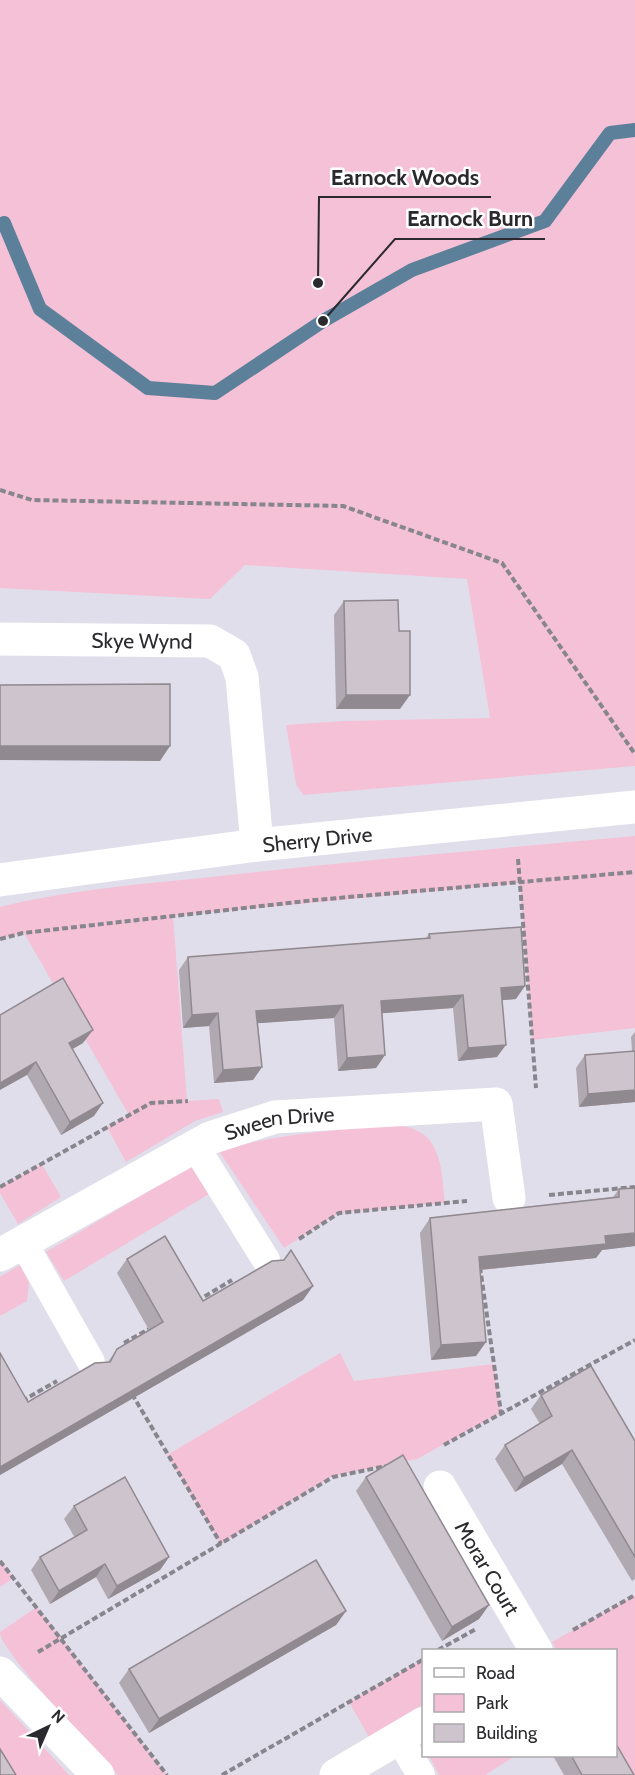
<svg xmlns="http://www.w3.org/2000/svg" width="635" height="1775" font-family="Cabin,sans-serif">
  <rect width="100%" height="100%" fill="#e1deeb"/>
  <g fill="#f4c1d7">
    <polygon points="0,0 635,0 635,766 303,795 296,784 286,725 343,721 490,718 467,579 245,565 210,599 0,588"/>
    <path d="M635,836V1028L532,1040L520,883L173,916L187,1101L219,1099L223,1112L195,1121L126,1162L107,1127L129,1115L24,933L0,939V907C72,889 146,884 220,876C358,860 497,849 635,836Z"/>
    <path d="M388,1125C441,1125 441,1162 445,1203L339,1213L284,1248L219,1151C274,1134 331,1131 388,1125Z"/>
    <polygon points="42,1164 61,1197 18,1224 0,1193 0,1187"/>
    <polygon points="191,1166 209,1194 64,1281 46,1252"/>
    <polygon points="20,1265 29,1283 27,1301 0,1316 0,1277"/>
    <polygon points="340,1353 354,1381 494,1364 501,1413 417,1459 333,1476 221,1544 167,1455"/>
    <polygon points="0,1561 14,1578 0,1587"/>
    <polygon points="635,1595 635,1775 628,1775 616,1753 616,1650 556,1650 552,1642"/>
    <path d="M37,1607L167,1775H118C99,1753 0,1652 0,1632Z"/>
    <polygon points="423,1659 423,1705 369,1737 349,1702"/>
    <polygon points="0,1700 69,1775 15,1775 0,1759"/>
    <polygon points="429,1756 515,1756 485,1775 439,1775"/>
  </g>
  <g fill="none" stroke-linecap="round" stroke-linejoin="round">
    <polyline stroke="#5c809a" stroke-width="14" points="0,225 4,223 40,309 148,388 215,393 323,321 412,270 545,221 610,133 635,130"/>
    <g stroke="#87858d" stroke-width="4" stroke-dasharray="6 3" stroke-linecap="butt">
      <polyline points="0,490 32,500 343,506 502,563 635,754"/>
      <polyline points="518,859 536,1088"/>
      <polyline points="0,939 23,933 315,900 635,872"/>
      <polyline points="0,1187 151,1103 188,1101"/>
      <polyline points="549,1195 635,1187"/>
      <polyline points="299,1239 339,1213 467,1201"/>
      <polyline points="480,1267 501,1413"/>
      <polyline points="197,1301 232,1280"/>
      <polyline points="124,1343 149,1329"/>
      <polyline points="132,1394 221,1544"/>
      <polyline points="22,1401 57,1381"/>
      <polyline points="444,1445 635,1340"/>
      <polyline points="0,1561 167,1775"/>
      <polyline points="573,1630 635,1595"/>
      <polyline points="438,1650 476,1629"/>
      <polyline points="38,1652 333,1477 386,1466"/>
      <polyline points="222,1775 424,1659"/>
    </g>
    <g stroke="#fff" stroke-width="28">
      <polyline points="195,1146 266,1260"/>
      <polyline points="23,1242 91,1362"/>
      <polyline points="399,1738 421,1775"/>
    </g>
    <g stroke="#fff" stroke-width="33">
      <path id="s1" d="M0,639L210,641L234,655L242,677L257,845"/>
      <path id="s2" d="M0,1255L210,1138L275,1117L496,1104L509,1198"/>
      <path id="s3" d="M440,1487L536,1650"/>
      <polyline points="0,1673 98,1775"/>
      <polyline points="336,1775 424,1723"/>
    </g>
    <path stroke="#fff" stroke-width="33" id="s4" d="M0,880L257,845L635,807"/>
  </g>
  <g fill="#b0a9b1">
    <polygon points="344,601 400,709 336,709 334,615"/>
    <polygon points="429,934 516,999 502,1000 497,1057 458,1061 453,1008 382,1013 385,1055 376,1068 338,1071 334,1018 258,1023 262,1067 253,1080 214,1083 209,1026 183,1028 179,970 188,957 426,938"/>
    <polygon points="0,1015 83,1043 72,1049 94,1116 61,1135 27,1075"/>
    <polygon points="635,1032 635,1102 579,1107 576,1068 585,1055 632,1051 631,1037"/>
    <polygon points="635,1188 635,1246 602,1250 596,1258 480,1270 486,1342 476,1356 431,1360 420,1233 430,1218 613,1197 619,1189"/>
    <polygon points="127,1259 203,1301 313,1286 303,1300 0,1475 0,1353 28,1402 108,1362 117,1349 149,1330 117,1273"/>
    <polygon points="541,1395 635,1441 635,1579 632,1581 562,1464 515,1492 495,1459 505,1445 540,1424 531,1409"/>
    <polygon points="366,1477 489,1605 479,1619 442,1641 356,1491"/>
    <polygon points="74,1506 169,1557 160,1570 108,1599 96,1577 50,1604 31,1570 40,1557 75,1538 64,1519"/>
    <polygon points="346,1611 336,1625 149,1733 119,1683 129,1669"/>
    <polygon points="554,1755 615,1755 634,1775 564,1775 553,1756"/>
  </g>
  <g fill="#908990">
    <polygon points="346,695 410,695 400,709 336,709"/>
    <polygon points="0,746 170,746 160,761 0,760"/>
    <polygon points="525,986 516,999 492,1001 501,988"/>
    <polygon points="463,995 453,1008 372,1014 381,1001"/>
    <polygon points="343,1005 334,1018 247,1024 256,1011"/>
    <polygon points="218,1013 209,1026 183,1028 192,1015"/>
    <polygon points="93,1030 83,1043 60,1056 69,1043"/>
    <polygon points="506,1045 497,1057 458,1061 468,1048"/>
    <polygon points="385,1055 376,1068 338,1071 347,1058"/>
    <polygon points="36,1062 27,1075 0,1090 0,1083"/>
    <polygon points="262,1067 253,1080 214,1083 223,1070"/>
    <polygon points="635,1090 635,1102 579,1107 588,1094"/>
    <polygon points="103,1103 94,1116 61,1135 70,1122"/>
    <polygon points="635,1233 635,1246 602,1250 596,1258 469,1271 479,1257 605,1236"/>
    <polygon points="313,1286 303,1300 0,1475 0,1467"/>
    <polygon points="486,1342 476,1356 431,1360 441,1345"/>
    <polygon points="572,1450 562,1464 515,1492 524,1478"/>
    <polygon points="169,1557 160,1570 108,1599 117,1586"/>
    <polygon points="105,1564 96,1577 50,1604 59,1591"/>
    <polygon points="489,1605 479,1619 442,1641 452,1627"/>
    <polygon points="346,1611 336,1625 149,1733 159,1719"/>
  </g>
  <g fill="#cdc4ce" stroke="#908990" stroke-width="1.5">
    <polygon points="398,600 399,631 410,631 410,695 346,695 344,601"/>
    <polygon points="170,684 170,746 0,746 0,685"/>
    <polygon points="521,927 525,986 501,988 506,1045 468,1048 463,995 381,1001 385,1055 347,1058 343,1005 256,1011 262,1067 223,1070 218,1013 192,1015 188,957 430,938 429,934"/>
    <polygon points="63,978 93,1030 69,1043 103,1103 70,1122 36,1062 0,1083 0,1015"/>
    <polygon points="635,1051 635,1090 588,1094 585,1055"/>
    <polygon points="635,1188 635,1233 605,1236 606,1244 479,1257 486,1342 441,1345 430,1218 619,1197 619,1189"/>
    <polygon points="165,1236 203,1301 272,1261 284,1260 291,1250 313,1286 0,1467 0,1353 28,1402 95,1363 110,1362 117,1349 163,1322 127,1259"/>
    <polygon points="591,1366 635,1441 635,1557 572,1450 524,1478 505,1445 552,1416 541,1395"/>
    <polygon points="403,1455 489,1605 452,1627 366,1477"/>
    <polygon points="125,1477 169,1557 117,1586 105,1564 59,1591 40,1557 87,1530 74,1506"/>
    <polygon points="316,1560 346,1611 159,1719 129,1669"/>
    <polygon points="615,1742 634,1775 582,1775 571,1755 615,1755"/>
    <polygon points="0,1749 16,1775 0,1775"/>
  </g>
  <g text-anchor="middle" dominant-baseline="central" stroke-width="5" stroke-linejoin="round" paint-order="stroke">
    <g font-size="21" fill="#2a292d" stroke="#fff">
      <text stroke="none"><textPath href="#s1" startOffset="142">Skye Wynd</textPath></text>
      <text stroke="none"><textPath href="#s4" startOffset="320">Sherry Drive</textPath></text>
      <text stroke="none"><textPath href="#s2" startOffset="312">Sween Drive</textPath></text>
      <text stroke="none"><textPath href="#s3" startOffset="94">Morar Court</textPath></text>
    </g>
  </g>
  <path fill="none" stroke="#2a292d" stroke-width="2" d="M318 283L319 197H491M323 321L395 239H545"/>
  <g fill="#2a292d" stroke="#fff" stroke-width="2">
    <circle cx="318" cy="283" r="6"/>
    <circle cx="323" cy="321" r="6"/>
  </g>
  <g font-size="22" text-anchor="middle" font-weight="bold" fill="#2a292d" stroke="#fff" stroke-width="5" stroke-linejoin="round" paint-order="stroke">
    <text x="405" y="185">Earnock Woods</text>
    <text x="470" y="226">Earnock Burn</text>
  </g>
  <rect x="422" y="1649" width="195" height="108" fill="#ffffff" stroke="#aaa9ab" stroke-width="1.5"/>
  <rect x="434" y="1668" width="30" height="9" fill="#ffffff" stroke="#aaa9ab" stroke-width="1.5"/>
  <text x="476" y="1679" font-size="18" fill="#2a292d">Road</text>
  <rect x="434" y="1694" width="30" height="18" fill="#f4c1d7" stroke="#aaa9ab" stroke-width="1.5"/>
  <text x="476" y="1709" font-size="18" fill="#2a292d">Park</text>
  <rect x="434" y="1724" width="30" height="18" fill="#cdc4ce" stroke="#aaa9ab" stroke-width="1.5"/>
  <text x="476" y="1739" font-size="18" fill="#2a292d">Building</text>
  <g transform="translate(48 1727) rotate(44)" stroke="#ffffff" stroke-width="4.5" paint-order="stroke">
  <path d="M0-4.5L10 22L0 15L-10 22Z" fill="#2a292d"/>
  <text y="-9" font-size="16" font-weight="bold" text-anchor="middle" fill="#2a292d">N</text>
  </g>
</svg>
